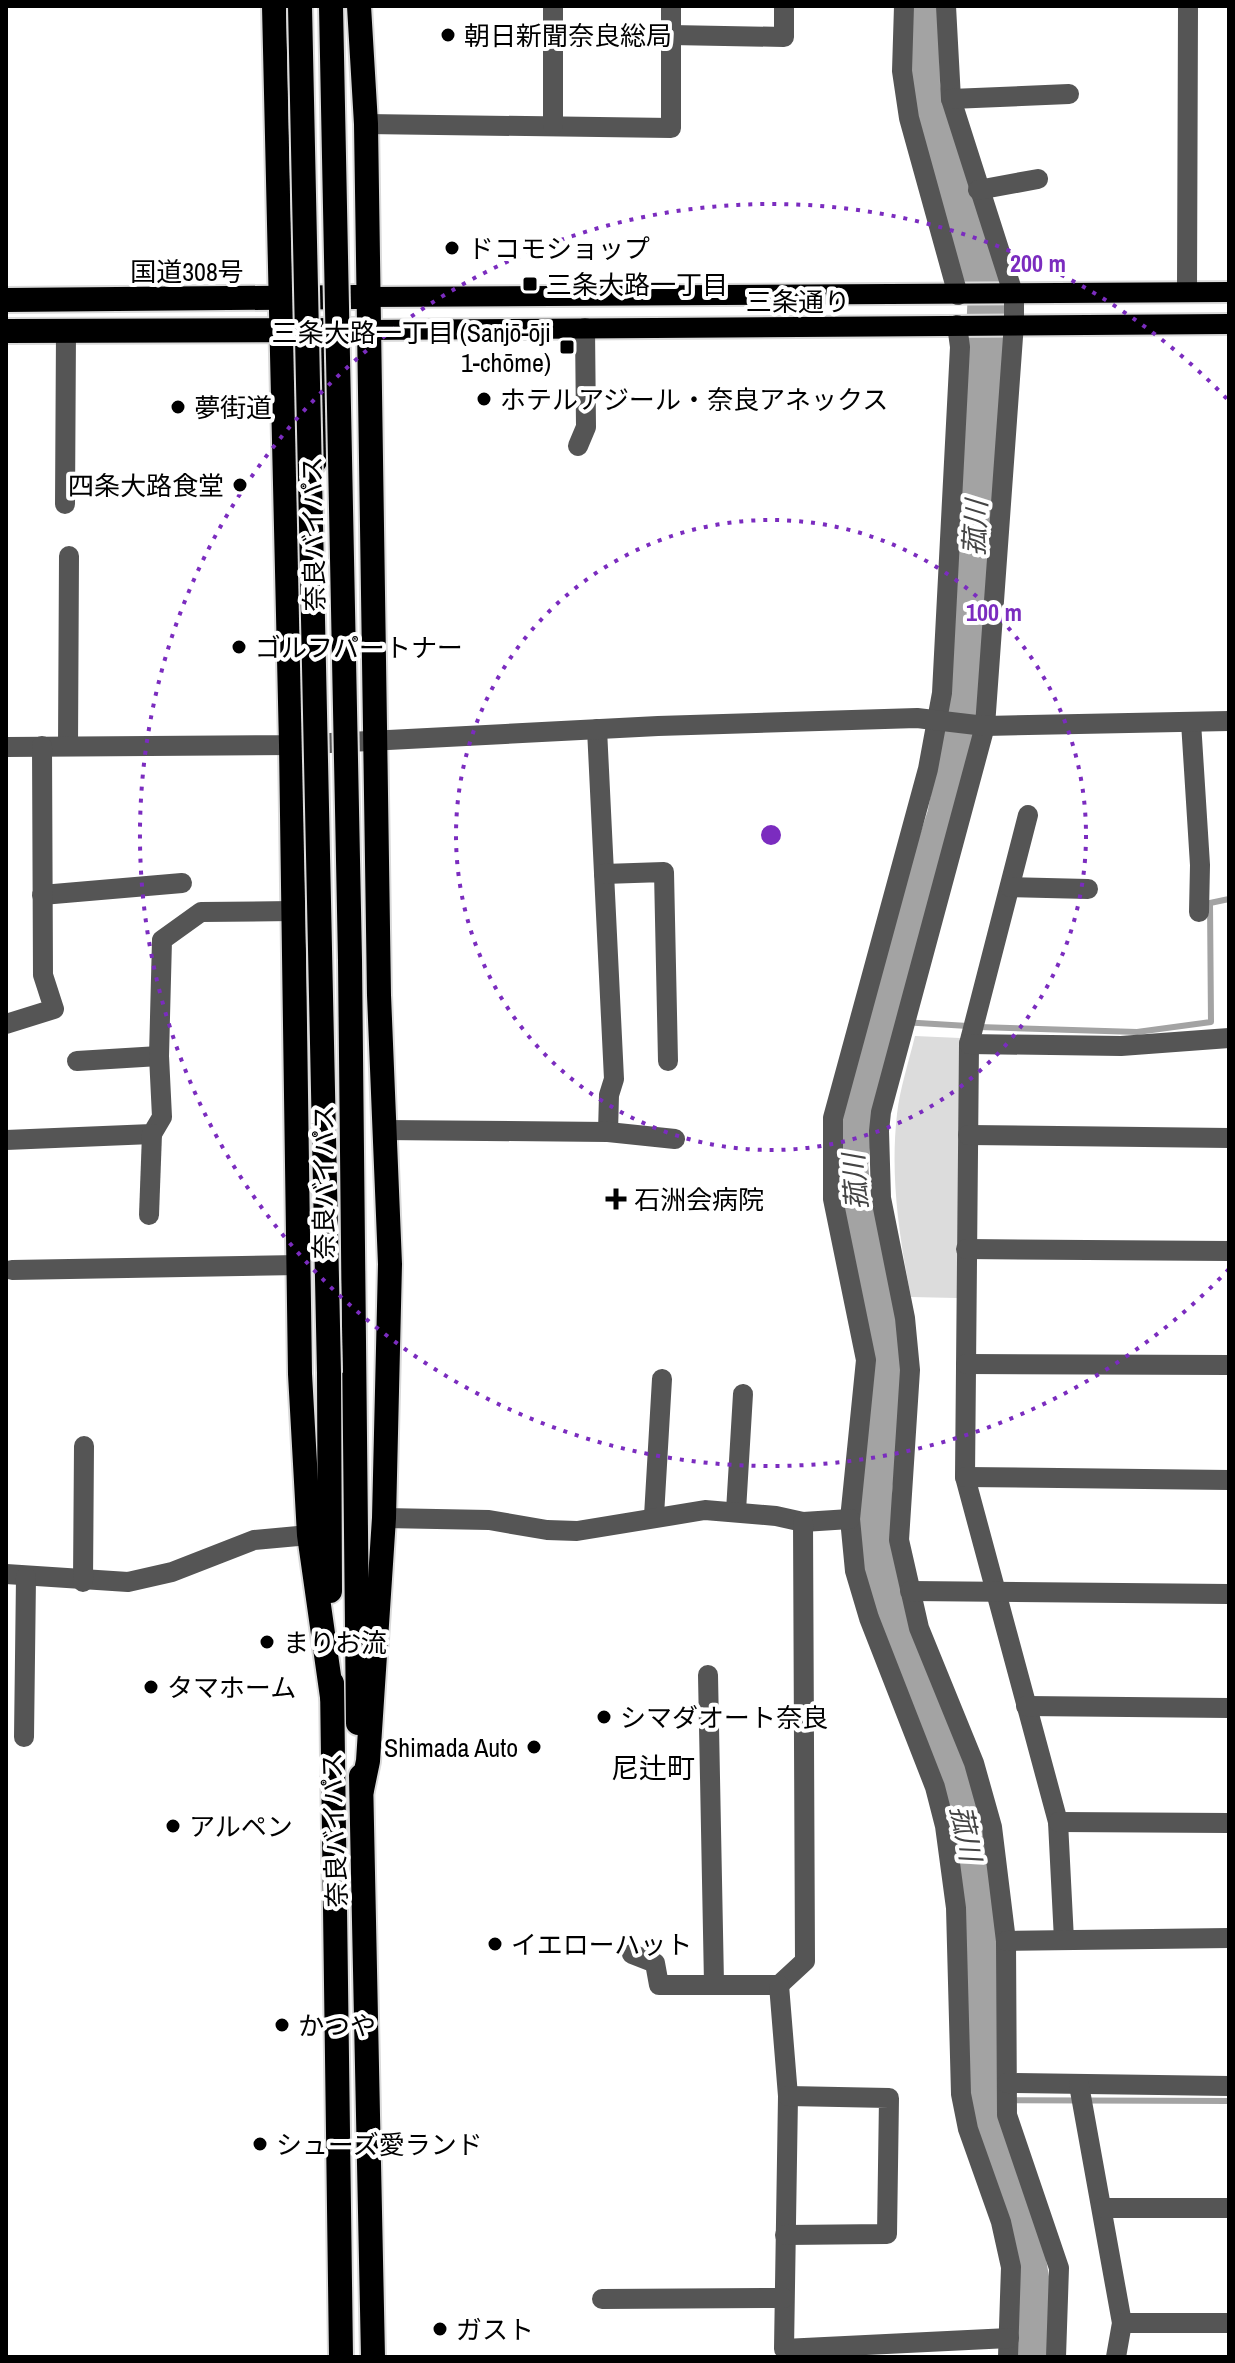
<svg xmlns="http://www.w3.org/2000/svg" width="1235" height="2363" font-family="'Archivo Narrow','Noto Sans JP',sans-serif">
  <rect width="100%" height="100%" fill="#fff"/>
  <path fill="#dcdcdc" d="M915,1036L960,1038L957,1298L911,1297C899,1236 890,1176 897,1114C900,1088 909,1061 915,1036Z"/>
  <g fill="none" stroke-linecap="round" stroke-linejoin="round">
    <g stroke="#a3a3a3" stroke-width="6">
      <polyline points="885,1021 968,1026"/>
      <polyline points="979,1027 1137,1032 1211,1022 1210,903 1229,899"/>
      <polyline points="979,2100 1229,2101"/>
    </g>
    <polyline stroke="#a3a3a3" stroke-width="38" points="920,6 921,86 929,123 987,291 967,710 946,816 908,932 896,994 885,1021 873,1036 857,1092 849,1165 853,1205 885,1334 886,1384 873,1491 873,1554 900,1655 955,1784 970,1842 981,1924 979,2100 1023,2237 1031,2284 1029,2357"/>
    <defs>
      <g id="major">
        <polyline points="368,297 1229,292"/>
        <polyline points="367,330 1229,324"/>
      </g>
      <g id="highway">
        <polyline points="274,6 291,745 300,1374 309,1535 332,1697"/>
        <polyline points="359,6 366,124 379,995 390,1264 384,1518 368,1761 362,1790"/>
        <polyline points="6,300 357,297"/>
        <polyline points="6,331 367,330"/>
        <path d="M311,467C334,439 316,391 323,357C326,345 333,333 339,323"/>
        <polyline points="350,960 358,1723"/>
        <polyline points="329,1373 330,1591"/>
        <polyline points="332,1683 341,2357"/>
        <polyline points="361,1776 373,2357"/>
      </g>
    </defs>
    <use href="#major" stroke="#dbdbdb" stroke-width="24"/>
    <use href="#highway" stroke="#dbdbdb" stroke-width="28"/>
    <g stroke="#555" stroke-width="20">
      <polyline points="904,6 902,71 909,118 958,295"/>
      <polyline points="946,6 951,99 1014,296 1014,323 985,726 881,1112 879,1131 881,1198 905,1318 910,1370 899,1540 919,1628 974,1763 992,1827 1006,1941 1007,2115 1059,2268 1056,2357"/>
      <polyline points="671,35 784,37 784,6"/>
      <polyline points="951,99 1069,94"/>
      <polyline points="366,124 671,128 671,6"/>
      <polyline points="553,125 553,6"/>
      <polyline points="978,190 1038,179"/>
      <polyline points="1187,292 1188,6"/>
      <polyline points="957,325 960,347 942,693 928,769 833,1118 833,1199 866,1360 850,1519 855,1571 869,1618 935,1787 945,1826 956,1908 961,2094 968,2129 1001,2222 1011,2267 1008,2357"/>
      <polyline points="578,446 586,427 585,328"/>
      <polyline points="65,504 66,331"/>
      <polyline points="1191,722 1200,865 1199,912"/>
      <polyline points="597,729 614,1079 609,1095 608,1132"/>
      <polyline points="68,746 69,556"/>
      <polyline points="6,747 291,745 658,726 917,718 985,726 1229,721"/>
      <polyline points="1028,815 969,1044 965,1477 1058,1822 1064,1940"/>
      <polyline points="604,874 664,872 668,1061"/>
      <polyline points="1010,887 1088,889"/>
      <polyline points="42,895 182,883"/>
      <polyline points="6,1024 54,1009 43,975 42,746"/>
      <polyline points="969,1044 1121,1046 1229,1038"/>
      <polyline points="77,1061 159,1056"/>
      <polyline points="384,1130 608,1132 675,1139"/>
      <polyline points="968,1135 1229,1138"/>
      <polyline points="6,1140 152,1134 162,1117 159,1056 162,940 201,912 293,911"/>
      <polyline points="149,1215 152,1134"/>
      <polyline points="966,1249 1229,1251"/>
      <polyline points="12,1270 299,1265"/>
      <polyline points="966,1364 1229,1365"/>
      <polyline points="965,1477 1229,1480"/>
      <polyline points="736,1511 743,1394"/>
      <polyline points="654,1516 662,1379"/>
      <polyline points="384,1518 489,1520 547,1530 577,1531 705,1510 776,1516 803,1522 850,1519"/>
      <polyline points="6,1574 128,1582 172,1572 254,1540 309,1535"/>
      <polyline points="83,1582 84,1446"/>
      <polyline points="910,1591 1229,1594"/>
      <polyline points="708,1675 714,1983"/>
      <polyline points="1026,1706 1229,1708"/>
      <polyline points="24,1737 26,1577"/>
      <polyline points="1058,1822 1229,1823"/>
      <polyline points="1006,1941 1229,1938"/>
      <polyline points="632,1954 655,1963 659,1985 779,1985 805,1961 803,1522"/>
      <polyline points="779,1985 788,2096 784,2349 1009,2338"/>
      <polyline points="1007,2083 1229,2086"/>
      <polyline points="1079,2085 1122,2323 1116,2357"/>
      <polyline points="1103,2208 1229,2208"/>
      <polyline points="785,2235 887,2234 889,2098 788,2096"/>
      <polyline points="602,2299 784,2298"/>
      <polyline points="1122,2323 1229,2323"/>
    </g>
    <use href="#major" stroke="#000" stroke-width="20"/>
    <use href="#highway" stroke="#000" stroke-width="24"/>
    <defs>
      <g id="highway-bridge">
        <polyline points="300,6 329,1373"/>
        <polyline points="331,6 350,960"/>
      </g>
    </defs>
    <use href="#highway-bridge" stroke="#dbdbdb" stroke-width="28" stroke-linecap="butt"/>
    <use href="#highway-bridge" stroke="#000" stroke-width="24"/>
  </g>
  <g fill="none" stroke="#7b2cbf" stroke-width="4" stroke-dasharray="4 8">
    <circle cx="771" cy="835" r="315"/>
    <path d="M1229 1269A631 631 0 1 1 1229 401"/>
  </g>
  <g fill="#000" stroke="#fff" stroke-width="3">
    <circle cx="448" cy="35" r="8"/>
    <circle cx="452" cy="248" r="8"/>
    <rect x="522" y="276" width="16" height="16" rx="4"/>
    <rect x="559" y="339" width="16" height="16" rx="4"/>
    <circle cx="484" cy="399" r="8"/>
    <circle cx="178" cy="407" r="8"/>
    <circle cx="240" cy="485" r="8"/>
    <circle cx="239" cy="647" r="8"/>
    <path d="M612 1187h8v8h8v8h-8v8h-8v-8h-8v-8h8z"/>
    <circle cx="267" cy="1642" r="8"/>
    <circle cx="151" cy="1687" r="8"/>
    <circle cx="604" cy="1717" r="8"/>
    <circle cx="534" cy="1747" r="8"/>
    <circle cx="173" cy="1826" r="8"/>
    <circle cx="495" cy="1944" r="8"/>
    <circle cx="282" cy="2025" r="8"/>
    <circle cx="260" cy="2144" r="8"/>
    <circle cx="440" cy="2329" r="8"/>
  </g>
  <g text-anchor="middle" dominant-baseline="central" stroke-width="8" stroke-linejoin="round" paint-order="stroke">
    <g font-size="26" fill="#000" stroke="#fff" text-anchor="start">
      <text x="464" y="35">朝日新聞奈良総局</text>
      <text x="468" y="248">ドコモショップ</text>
      <text x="546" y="284">三条大路一丁目</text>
      <text x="551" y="332" text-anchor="end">三条大路一丁目 (Sanjō-ōji<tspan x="551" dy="30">1-chōme)</tspan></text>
      <text x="500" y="399">ホテルアジール・奈良アネックス</text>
      <text x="194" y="407">夢街道</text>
      <text x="224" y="485" text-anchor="end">四条大路食堂</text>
      <text x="255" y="647">ゴルフパートナー</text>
      <text x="634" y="1199">石洲会病院</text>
      <text x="283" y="1642">まりお流</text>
      <text x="167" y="1687">タマホーム</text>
      <text x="620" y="1717">シマダオート奈良</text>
      <text x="518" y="1747" text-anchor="end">Shimada Auto</text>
      <text x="189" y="1826">アルペン</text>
      <text x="511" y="1944">イエローハット</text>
      <text x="298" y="2025">かつや</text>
      <text x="276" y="2144">シューズ愛ランド</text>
      <text x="456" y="2329">ガスト</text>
    </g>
    <g font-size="26" fill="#000" stroke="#fff">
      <text x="187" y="271">国道308号</text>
      <text x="798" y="301">三条通り</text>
      <text transform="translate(313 534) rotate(-91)">奈良バイパス</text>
      <text transform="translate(323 1182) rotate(-90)">奈良バイパス</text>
      <text transform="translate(334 1830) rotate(-92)">奈良バイパス</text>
    </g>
    <g font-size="28" font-style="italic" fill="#444" stroke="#fff">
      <text transform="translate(975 528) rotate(-87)">菰川</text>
      <text transform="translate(855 1182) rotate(-94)">菰川</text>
      <text transform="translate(966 1833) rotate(79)">菰川</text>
    </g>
    <g font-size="28" fill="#000" stroke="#fff">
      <text x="653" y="1768">尼辻町</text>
    </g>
  </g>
  <circle cx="771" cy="835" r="12" fill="#7b2cbf" stroke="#fff" stroke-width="4"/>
  <g font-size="24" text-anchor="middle" font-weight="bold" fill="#7b2cbf" stroke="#fff" stroke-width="8" stroke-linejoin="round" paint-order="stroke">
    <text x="1038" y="272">200 m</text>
    <text x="994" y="621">100 m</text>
  </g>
  <rect width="1235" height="2363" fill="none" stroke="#000000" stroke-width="16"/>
</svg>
